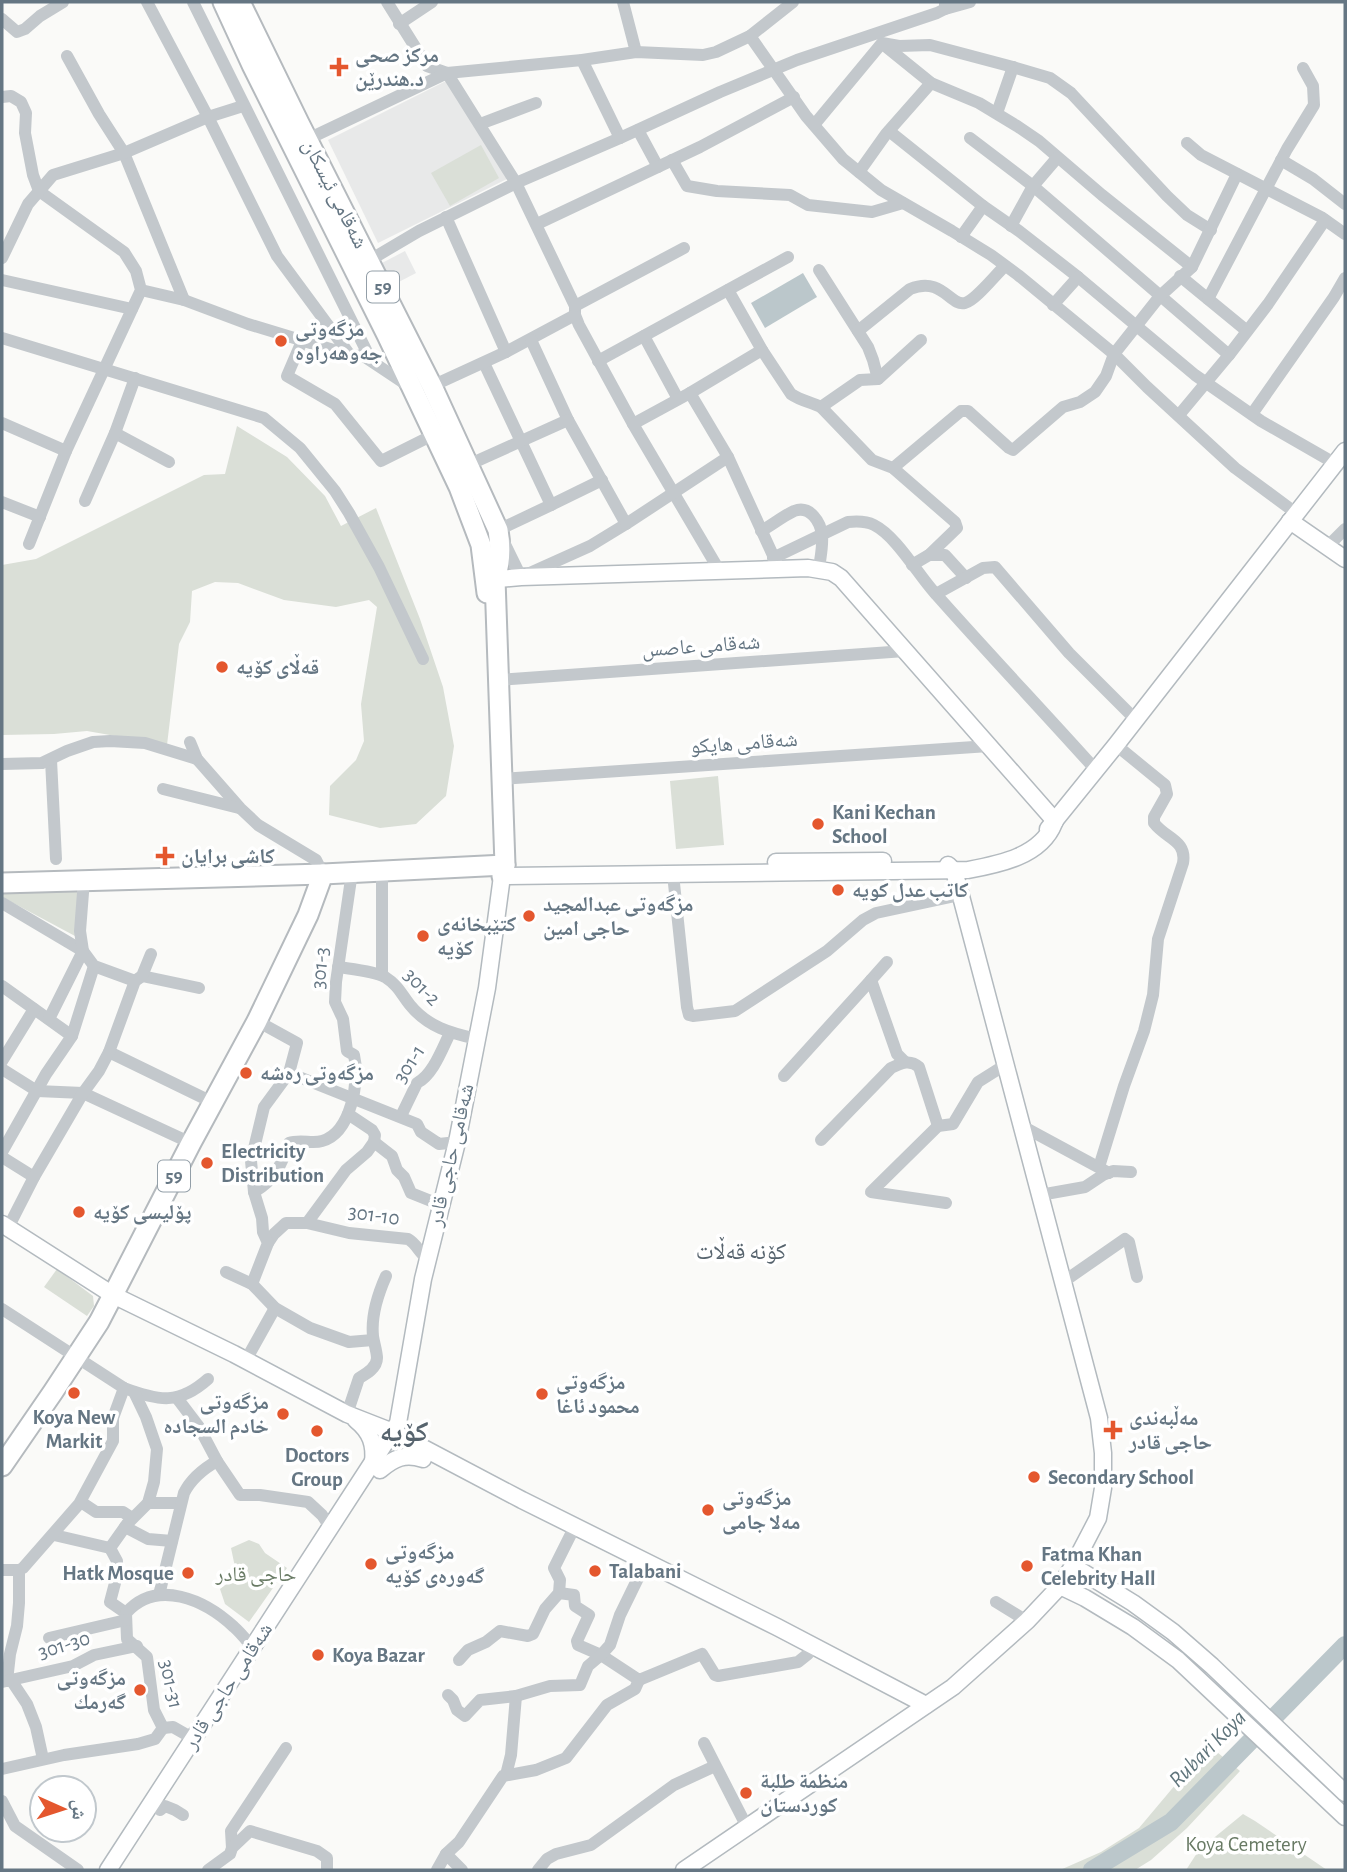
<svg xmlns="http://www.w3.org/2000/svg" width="1347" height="1872" font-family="'Alegreya Sans','Noto Naskh Arabic',sans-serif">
  <rect width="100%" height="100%" fill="#fafaf8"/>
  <g fill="#e8e9e9">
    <polygon points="446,81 509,178 378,243 328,140"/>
    <polygon points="405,251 416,273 393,285 382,263"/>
  </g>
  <g fill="#dadfd7">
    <polygon points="481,145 499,178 450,206 431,173"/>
    <polygon points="237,426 287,457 325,496 341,526 376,508 420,619 443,687 454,746 446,796 416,824 380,828 329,815 330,786 356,760 364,741 361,704 377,607 369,600 336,607 284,600 238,583 215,582 192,591 190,622 179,644 167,745 87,731 54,734 2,735 2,565 36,559 204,475 225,474"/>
    <polygon points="718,776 724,845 676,849 670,781"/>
    <polygon points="78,885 75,936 2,897 2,886"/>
    <polygon points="57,1269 93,1296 94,1306 87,1316 44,1287"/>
    <polygon points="249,1540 259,1544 265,1553 287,1568 249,1622 225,1604 220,1589 233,1579 235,1567 231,1548"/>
    <polygon points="1212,1748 1240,1771 1187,1828 1151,1860 1135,1870 1060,1870 1101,1852 1139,1828 1176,1784"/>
    <polygon points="1243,1814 1255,1821 1327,1870 1186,1870 1199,1850"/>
  </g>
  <polygon fill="#bbc7cb" points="803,273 817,297 765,328 751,303"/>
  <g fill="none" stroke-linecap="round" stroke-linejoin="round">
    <polyline stroke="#bbc7cb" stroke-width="18" points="1092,1870 1171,1822 1345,1645"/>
    <defs>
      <g id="secondary">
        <polyline points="1290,521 1345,559"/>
        <polyline points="487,580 521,577 808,568 832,572 841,578 1055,821"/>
        <polyline points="1048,829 1116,745 1345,451"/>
        <polyline points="776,862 883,861"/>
        <polyline points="2,1224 113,1295 234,1354 347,1414 393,1432 522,1500 777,1627 926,1705"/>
        <path d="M356,1420C371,1432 375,1445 373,1463"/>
        <path d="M380,1470C394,1458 405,1453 423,1459"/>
        <polyline points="1073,1566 1133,1603 1173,1632 1212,1666 1345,1793"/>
        <polyline points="1060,1586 1085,1598 1133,1627 1178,1660 1345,1817"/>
        <path d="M108,1870L398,1423L423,1279L457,1142L487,988L502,876L968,870C1000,864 1041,856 1054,823"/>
        <polyline points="684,1870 953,1687 1027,1621 1060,1586 1073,1566 1098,1518 1103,1488 1103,1453 1099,1418 958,885 954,871 948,865"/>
      </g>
      <g id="primary">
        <polyline points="223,2 252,65 387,335 459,487 481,545 487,593"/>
        <path d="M240,2L299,123L432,386L498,530C501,547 501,562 495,579L505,865L502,876"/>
        <polyline points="2,883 323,874 505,865"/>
        <polyline points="2,1466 53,1392 99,1322 113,1295 191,1143 257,1021 308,915 323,874"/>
      </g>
    </defs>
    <use href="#secondary" stroke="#b3babf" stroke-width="19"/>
    <use href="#primary" stroke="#b5babe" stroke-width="23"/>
    <g stroke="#c3c8cc" stroke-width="12">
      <polyline points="147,2 208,117 277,256 350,355"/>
      <polyline points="193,2 366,350 362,355"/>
      <polyline points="387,2 427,66 447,73 516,183 575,306 575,315 579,325 633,424 719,570"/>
      <polyline points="623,2 636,52"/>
      <polyline points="945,9 970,2"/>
      <polyline points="2,19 17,32 25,29 40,16 63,2"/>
      <polyline points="399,24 432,2"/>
      <polyline points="750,36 806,116 843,159 881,190 952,231 991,255 1018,275 1114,354 1147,387 1235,468 1296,513"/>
      <polyline points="884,45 931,83 979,103 1017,126 1039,141 1102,195 1192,267"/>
      <polyline points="67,56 99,114 124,153 184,300"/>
      <polyline points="582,60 620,138"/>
      <polyline points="2,97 11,96 21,102 26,113 25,133 33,175 39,191 124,252 136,271 141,290 66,451 29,544"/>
      <polyline points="997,113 1013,67"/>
      <polyline points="480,124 536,103"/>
      <polyline points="814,125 882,43 899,46 930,45 1013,67 1050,78 1071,93 1167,196 1187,215 1211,230"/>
      <polyline points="638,130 658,167"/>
      <polyline points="889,131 983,206 1019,231 1078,277 1195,375 1261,421 1336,464"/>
      <polyline points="970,138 1033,186 1229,355"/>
      <polyline points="308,139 447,73 582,60 636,52 703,55 716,52 750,36 793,2"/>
      <polyline points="1187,143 1201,155 1321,217 1345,234"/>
      <polyline points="672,160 687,186 717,191 790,195 808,205 872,212 903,203"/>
      <polyline points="1281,160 1313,179 1345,204"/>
      <polyline points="859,172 886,134 931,83"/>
      <polyline points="446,217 506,352 575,315"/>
      <polyline points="537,224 700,147 794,97"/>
      <polyline points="1011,226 1033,186 1057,158"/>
      <polyline points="961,237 983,206"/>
      <polyline points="2,258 28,204 53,175 124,153 208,117 243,106"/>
      <polyline points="370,260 419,231 516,183 620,138 720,92 797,60 937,13 945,9 945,2"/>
      <polyline points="819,270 868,347 873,360 878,379"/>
      <polyline points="1180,276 1247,331"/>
      <polyline points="2,280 132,309"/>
      <polyline points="141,290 184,300 248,324 350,355 358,356 362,355 410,387"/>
      <polyline points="728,290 762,350"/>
      <polyline points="1208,299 1287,149 1314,105 1313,86 1303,68"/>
      <polyline points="1053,305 1078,277"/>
      <polyline points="575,306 684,248"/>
      <path d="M858,331L910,289C943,276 950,307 965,303C976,300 996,274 1005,266"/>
      <polyline points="644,336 678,399"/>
      <polyline points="2,338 264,418 300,448 335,491 349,513 379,567 423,659"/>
      <polyline points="302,341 287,376 335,404 381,461 435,434"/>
      <polyline points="598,361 788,257"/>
      <polyline points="484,363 551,505 498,530 521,577 590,546 626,524 568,420 531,340"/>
      <polyline points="432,386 506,352"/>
      <path d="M690,393L762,350L791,394C801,401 811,402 821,407L872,460L893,468L955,522L957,528L929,555L912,565"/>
      <polyline points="821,407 860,380 878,379 921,340"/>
      <polyline points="1252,414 1334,297 1345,278"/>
      <polyline points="1179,415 1229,355 1268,304 1325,220"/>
      <polyline points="2,423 66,451"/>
      <polyline points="633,424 690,393 728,457"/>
      <polyline points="115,433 169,462"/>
      <polyline points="468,465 568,420"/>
      <polyline points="893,468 961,411 968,411 1009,448 1013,450 1063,407 1080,402 1095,392 1106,376 1114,354 1160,296 1192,267 1237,174"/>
      <polyline points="85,501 115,433 135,378"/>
      <polyline points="2,502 40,517"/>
      <polyline points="551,505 602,480"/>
      <polyline points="626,524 728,457 776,562"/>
      <path d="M761,531C772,525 783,516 794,511C810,505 821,522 822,536C823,547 820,559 819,569"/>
      <polyline points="1327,547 1345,529"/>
      <polyline points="929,555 945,555 966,578"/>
      <path d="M773,558L848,522C857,521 866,521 874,525C896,536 917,573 934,592C987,652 1042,710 1095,769"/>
      <polyline points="936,594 983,568 995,567 1069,653 1136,720"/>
      <polyline points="499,680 905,651"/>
      <polyline points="190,742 197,759 240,808 258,825 316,860 323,874"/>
      <polyline points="51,760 56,859"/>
      <polyline points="2,764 42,763 67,751 93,742 110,741 145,743 197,759"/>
      <polyline points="502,779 989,746"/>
      <polyline points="163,789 239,808"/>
      <polyline points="673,874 687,1007 689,1015 693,1016 735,1011 827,951 863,920 876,913 960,895"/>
      <polyline points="382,878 382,975"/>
      <polyline points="2,903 83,951 94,966 135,981"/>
      <path d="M338,967C351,969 375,971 385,977C399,986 401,994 410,1005C428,1027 450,1033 477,1039"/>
      <polyline points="142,976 199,988"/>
      <polyline points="871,980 887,962"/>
      <polyline points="2,986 72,1036"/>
      <polyline points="49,1019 83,951 80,931 84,880"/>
      <polyline points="257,1021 297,1043 289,1073 417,1124 421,1132 439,1144 457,1142"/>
      <polyline points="109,1052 214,1103"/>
      <polyline points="2,1061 34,1009"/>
      <polyline points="2,1069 37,1091 83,1093 191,1143"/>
      <polyline points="784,1076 871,980 897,1054 905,1062"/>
      <path d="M401,1116L417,1083C433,1075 442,1049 450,1033"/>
      <polyline points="1022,1126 1109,1173"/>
      <path d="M821,1140L891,1068C901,1063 910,1059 919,1067L938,1126"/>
      <polyline points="374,1142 392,1156 397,1170 404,1177 411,1193 441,1205"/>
      <polyline points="2,1152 46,1074 72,1036 94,966"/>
      <polyline points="2,1157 34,1177"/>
      <path d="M1099,1167L1124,1086L1144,1031L1153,995L1158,939L1183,863C1187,840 1166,839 1154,823V817L1167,794L1165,785L1116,745"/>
      <path d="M254,1192C276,1179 281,1165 289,1143C300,1139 312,1144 322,1141C351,1133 360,1081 354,1055L347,1051L343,1019L335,1002L336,982L351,879"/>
      <polyline points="1040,1195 1085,1187 1103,1175 1113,1171 1131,1172"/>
      <polyline points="946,1203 871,1192 938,1126 953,1124 978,1082 1005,1065"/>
      <polyline points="307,1223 346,1170 367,1152 374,1142 375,1135 372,1130 348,1114"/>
      <polyline points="8,1228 34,1177 83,1093 99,1071 109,1052 135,981 142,976 151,954"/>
      <path d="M268,1243L274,1234L286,1223H307L349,1233L408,1239C417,1244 419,1253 427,1258"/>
      <polyline points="226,1272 252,1284 275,1308 310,1328 349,1342 373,1340"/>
      <polyline points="1063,1282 1125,1239 1129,1242 1137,1277"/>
      <polyline points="252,1284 268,1243 263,1232 262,1218 254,1192 251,1161 264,1107 289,1073"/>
      <path d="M2,1309L124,1388C159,1401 179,1405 208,1379"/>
      <polyline points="246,1360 275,1308"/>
      <polyline points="177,1398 199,1427 217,1461 240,1495 260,1495 308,1502 322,1515 330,1527"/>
      <path d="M347,1414L359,1378C366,1374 377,1368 377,1358C377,1352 374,1343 373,1336C371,1316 378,1294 386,1276"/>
      <polyline points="81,1502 96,1512 123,1512 132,1518"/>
      <polyline points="148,1503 181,1503"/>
      <polyline points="125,1527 148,1539 172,1541"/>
      <polyline points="54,1535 110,1548"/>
      <polyline points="2,1570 19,1570 23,1568 79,1504 113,1441 113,1418 124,1388"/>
      <polyline points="559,1593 574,1595 575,1606 589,1615 577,1641 578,1645 601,1655 639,1680 702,1654 715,1675 718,1676 798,1662 808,1654"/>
      <path d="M159,1595L184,1493C191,1479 203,1469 217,1461"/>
      <polyline points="996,1602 1027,1621"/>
      <polyline points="126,1613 110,1602 115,1583 117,1561 110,1548 127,1524 148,1503 154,1482 157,1449 146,1417 134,1392"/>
      <path d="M126,1613C157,1578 205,1600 234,1627C241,1633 247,1641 253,1648"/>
      <polyline points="126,1613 127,1639 147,1657 154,1710 163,1728"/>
      <polyline points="49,1638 126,1620"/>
      <polyline points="459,1660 468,1650 486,1642 500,1631 528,1636 533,1634 545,1609 559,1593 560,1580 554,1568 571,1534"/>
      <polyline points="11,1680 27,1704 36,1727 43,1759"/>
      <polyline points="7,1681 10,1654 17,1626 19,1603 19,1570"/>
      <polyline points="2,1682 73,1666 94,1655 137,1646"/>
      <polyline points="448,1695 453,1700 457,1710 465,1716 480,1700 516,1696 550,1686 580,1685 588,1666 601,1655 610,1645 620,1615 642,1570"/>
      <polyline points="163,1728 173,1727 194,1739"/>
      <polyline points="704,1743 747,1827"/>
      <polyline points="2,1769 64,1755 138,1744 155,1739 163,1728"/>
      <polyline points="506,1775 511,1755 516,1696"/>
      <polyline points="2,1801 15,1826 78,1870"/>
      <polyline points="160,1810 165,1806 175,1810 183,1815"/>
      <polyline points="232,1848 231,1831 286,1748"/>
      <polyline points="446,1854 459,1842 503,1776 536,1770 566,1758 607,1705 635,1689 639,1680"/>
      <polyline points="208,1870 230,1854 232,1848 250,1831 317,1851 327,1858 327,1870"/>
      <polyline points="437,1870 446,1854 462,1870"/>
      <polyline points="538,1870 547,1859 556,1854 591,1845 674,1785 715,1766"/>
    </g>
    <use href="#secondary" stroke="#fff" stroke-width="16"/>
    <use href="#primary" stroke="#fff" stroke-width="19"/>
  </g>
  <g fill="#e4572e" stroke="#fff" stroke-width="2.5">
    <path d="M335.5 56.5h7v7h7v7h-7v7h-7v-7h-7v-7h7z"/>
    <circle cx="281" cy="341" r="7"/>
    <circle cx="222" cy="667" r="7"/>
    <circle cx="818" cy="824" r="7"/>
    <path d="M161.5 845.5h7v7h7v7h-7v7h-7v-7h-7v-7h7z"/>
    <circle cx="838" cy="890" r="7"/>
    <circle cx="529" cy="916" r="7"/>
    <circle cx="423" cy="936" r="7"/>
    <circle cx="246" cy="1073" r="7"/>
    <circle cx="207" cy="1163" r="7"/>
    <circle cx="79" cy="1212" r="7"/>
    <circle cx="74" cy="1393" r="7"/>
    <circle cx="542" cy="1394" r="7"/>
    <circle cx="283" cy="1414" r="7"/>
    <path d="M1109.5 1419.5h7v7h7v7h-7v7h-7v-7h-7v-7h7z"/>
    <circle cx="317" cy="1431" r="7"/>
    <circle cx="1034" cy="1477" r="7"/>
    <circle cx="708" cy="1510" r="7"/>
    <circle cx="371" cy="1564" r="7"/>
    <circle cx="1027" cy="1566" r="7"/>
    <circle cx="595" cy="1571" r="7"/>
    <circle cx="188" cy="1573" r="7"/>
    <circle cx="318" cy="1655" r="7"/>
    <circle cx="140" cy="1690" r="7"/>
    <circle cx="746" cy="1793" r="7"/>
  </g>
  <g text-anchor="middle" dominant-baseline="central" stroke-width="7" stroke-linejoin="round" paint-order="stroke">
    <g fill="#fff" stroke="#939fa8" stroke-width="2">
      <rect x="367" y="271.5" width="32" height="31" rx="5"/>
      <rect x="158" y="1160.5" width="32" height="31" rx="5"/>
    </g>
    <g font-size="19" font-weight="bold" fill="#657683">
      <text x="383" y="287">59</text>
      <text x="174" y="1176">59</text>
    </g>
    <g font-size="21" font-weight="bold" fill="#657683" stroke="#fff" text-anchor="start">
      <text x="355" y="55">مرکز صحی<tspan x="355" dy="24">د.هندرێن</tspan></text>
      <text x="295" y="329">مزگه‌وتی<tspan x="295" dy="24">جه‌وهه‌راوه</tspan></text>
      <text x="236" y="667">قەڵای کۆیە</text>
      <text x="832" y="812">Kani Kechan<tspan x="832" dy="24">School</tspan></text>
      <text x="181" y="856">كاشی برایان</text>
      <text x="852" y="890">كاتب عدل كويه</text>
      <text x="543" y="904">مزگه‌وتی عبدالمجید<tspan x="543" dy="24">حاجی امین</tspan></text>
      <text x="437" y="924">كتێبخانه‌ی<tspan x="437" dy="24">كۆیه‌</tspan></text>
      <text x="260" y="1073">مزگەوتی رەشە</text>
      <text x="221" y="1151">Electricity<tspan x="221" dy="24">Distribution</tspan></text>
      <text x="93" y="1212">پۆلیسی كۆیه‌</text>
      <text x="556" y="1382">مزگه‌وتی<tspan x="556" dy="24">محمود ئاغا</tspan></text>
      <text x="269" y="1402" text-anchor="end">مزگه‌وتی<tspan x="269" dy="24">خادم السجاده</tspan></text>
      <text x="74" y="1417" text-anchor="middle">Koya New<tspan x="74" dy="24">Markit</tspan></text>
      <text x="1129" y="1418">مەڵبەندی<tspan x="1129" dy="24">حاجی قادر</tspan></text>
      <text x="317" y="1455" text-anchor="middle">Doctors<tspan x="317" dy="24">Group</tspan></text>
      <text x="1048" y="1477">Secondary School</text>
      <text x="722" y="1498">مزگه‌وتی<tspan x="722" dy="24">مه‌لا جامی</tspan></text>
      <text x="385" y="1552">مزگه‌وتی<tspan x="385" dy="24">گه‌وره‌ی كۆیه</tspan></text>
      <text x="1041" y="1554">Fatma Khan<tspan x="1041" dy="24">Celebrity Hall</tspan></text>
      <text x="609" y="1571">Talabani</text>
      <text x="174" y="1573" text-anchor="end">Hatk Mosque</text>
      <text x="332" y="1655">Koya Bazar</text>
      <text x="126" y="1678" text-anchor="end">مزگه‌وتی<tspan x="126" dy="24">گه‌رمك</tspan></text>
      <text x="760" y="1781">منظمة طلبة<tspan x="760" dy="24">كوردستان</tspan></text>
    </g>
    <g font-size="21" fill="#657683" stroke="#fff">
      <text transform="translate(335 194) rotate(63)">شەقامی ئیسکان</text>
      <text transform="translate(701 646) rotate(-4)">شه‌قامی عاصس</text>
      <text transform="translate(744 743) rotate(-4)">شه‌قامی هایكو</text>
      <text transform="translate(320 968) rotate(-84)">301-3</text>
      <text transform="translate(422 987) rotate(46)">301-2</text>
      <text transform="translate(409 1064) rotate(-57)">301-1</text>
      <text transform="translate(451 1155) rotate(-77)">شەقامی حاجی قادر</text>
      <text transform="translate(374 1215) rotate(8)">301-10</text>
      <text transform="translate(64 1645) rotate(-17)">301-30</text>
      <text transform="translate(171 1684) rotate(78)">301-31</text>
      <text transform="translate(228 1686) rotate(-57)">شەقامی حاجی قادر</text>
    </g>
    <g font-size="21" fill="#687a64" stroke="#fff">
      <text x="256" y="1574">حاجی قادر</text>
      <text x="1246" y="1844">Koya Cemetery</text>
    </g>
    <g font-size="23" fill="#57646e" stroke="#fff">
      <text x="741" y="1252">کۆنە قەڵات</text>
    </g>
    <g font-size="23" font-style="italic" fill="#60757c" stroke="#fff">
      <text transform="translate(1208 1749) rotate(-45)">Rubari Koya</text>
    </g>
    <g font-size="28" font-weight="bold" fill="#57646e" stroke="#fff">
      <text x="404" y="1433">کۆیە</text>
    </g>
  </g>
  <rect width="1347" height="1872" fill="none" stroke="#657683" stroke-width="7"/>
  <g transform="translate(63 1809) rotate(93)"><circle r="33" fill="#ffffff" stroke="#c1c8cd" stroke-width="2"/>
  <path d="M0-5L12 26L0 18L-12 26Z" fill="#e4572e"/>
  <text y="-10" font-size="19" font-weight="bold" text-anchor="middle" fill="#657683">ش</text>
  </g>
</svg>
